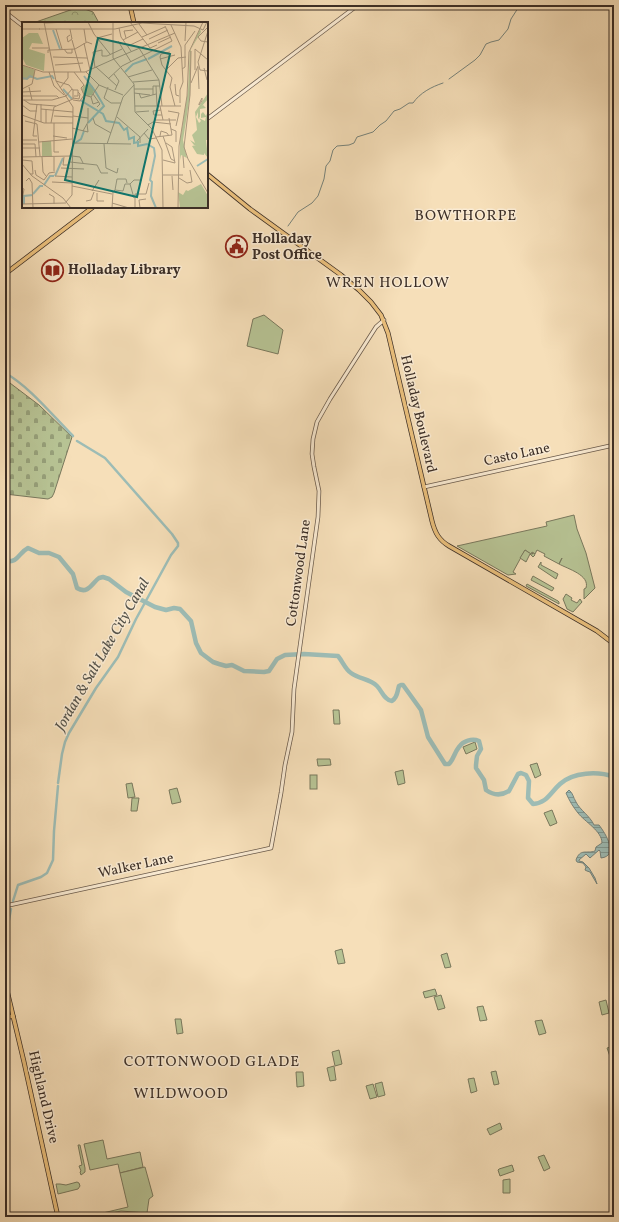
<svg xmlns="http://www.w3.org/2000/svg" width="619" height="1222" font-family="Vollkorn,serif">
  <defs>
    <pattern id="cemetery-stones" width="16" height="16" patternUnits="userSpaceOnUse"><rect width="16" height="16" fill="#b7c394"/><path d="M2 7V4a2 2 0 0 1 4 0v3zM10 15v-3a2 2 0 0 1 4 0v3z" fill="#969f79"/></pattern>
    <pattern id="park-crowns" width="20" height="18" patternUnits="userSpaceOnUse"><rect width="20" height="18" fill="#b7c394"/><path d="M2 6a3 3 0 1 1 6 0M12 15a3 3 0 1 1 6 0" fill="none" stroke="#969f79"/></pattern>
    <pattern id="water-rules" width="6" height="5" patternUnits="userSpaceOnUse"><rect width="6" height="5" fill="#9dbcb5"/><path d="M0 2.5h6" fill="none" stroke="#819993"/></pattern>
  </defs>
  <rect width="100%" height="100%" fill="#f6dfb9"/>
  <filter id="stains"><feTurbulence type="fractalNoise" baseFrequency=".005" numOctaves="4"/><feColorMatrix values="0 0 0 0 .2 0 0 0 0 .09 0 0 0 0 .02 0 0 0 .5 -.17"/></filter>
  <radialGradient id="worn" r=".72"><stop offset=".6" stop-color="#630" stop-opacity="0"/><stop offset="1" stop-color="#630" stop-opacity=".3"/></radialGradient>
  <g fill="#b7c394" stroke="#79785d">
    <polygon points="264,315 283,330 278,354 247,346 253,319"/>
    <path d="M574,515L577,529L586,553L595,588L584,599V589L586,588C590,575 568,569 559,564L562,558L559,564L544,556L545,554L537,550L535,554L532,552L531,554L525,550L513,572L516,574L508,575L457,546L547,526L546,522Z"/>
    <polygon points="541,562 541,565 558,574 556,579 538,567"/>
    <polygon points="533,576 554,588 552,591 531,580"/>
    <polygon points="527,584 558,601 559,602 559,604 526,586"/>
    <polygon points="566,594 572,598 571,600 577,603 580,599 582,602 573,612 567,609 563,599"/>
    <polygon points="333,710 339,710 340,724 334,724"/>
    <polygon points="475,742 477,749 466,754 463,747"/>
    <polygon points="317,759 330,759 331,765 318,766"/>
    <polygon points="537,763 541,775 535,778 530,765"/>
    <polygon points="403,770 405,783 398,785 395,772"/>
    <rect x="310" y="775" width="7" height="14"/>
    <polygon points="132,783 135,797 128,798 126,784"/>
    <polygon points="177,788 181,802 172,804 169,790"/>
    <polygon points="132,798 139,798 137,811 131,811"/>
    <polygon points="552,810 557,823 550,826 544,813"/>
    <polygon points="342,949 345,963 338,964 335,951"/>
    <polygon points="447,953 451,967 445,968 441,955"/>
    <polygon points="435,989 437,995 425,998 423,992"/>
    <polygon points="441,995 445,1008 438,1010 434,997"/>
    <polygon points="606,1000 609,1013 602,1015 599,1002"/>
    <polygon points="483,1006 487,1020 480,1021 477,1007"/>
    <polygon points="175,1019 181,1019 183,1033 177,1034"/>
    <polygon points="542,1020 546,1033 539,1035 535,1021"/>
    <polygon points="614,1046 614,1061 612,1062 607,1048"/>
    <polygon points="339,1050 342,1064 335,1066 332,1052"/>
    <polygon points="334,1066 336,1080 330,1081 327,1068"/>
    <polygon points="496,1071 499,1084 494,1085 491,1072"/>
    <polygon points="296,1072 303,1072 304,1086 297,1087"/>
    <polygon points="474,1078 477,1091 471,1093 468,1079"/>
    <polygon points="382,1082 385,1095 378,1097 375,1084"/>
    <polygon points="373,1084 377,1097 370,1099 366,1086"/>
    <polygon points="500,1123 502,1129 490,1135 487,1129"/>
    <polygon points="103,1140 107,1159 140,1152 143,1167 120,1173 118,1164 90,1170 84,1144"/>
    <polygon points="78,1145 80,1145 85,1168 85,1172 81,1175 80,1172 81,1171 79,1166 82,1165"/>
    <polygon points="544,1155 550,1168 544,1171 538,1157"/>
    <polygon points="512,1165 514,1171 500,1176 498,1170 499,1169"/>
    <polygon points="145,1167 153,1196 149,1199 147,1213 121,1211 95,1217 86,1217 128,1207 120,1173"/>
    <polygon points="510,1179 510,1193 503,1193 503,1180"/>
    <polygon points="77,1182 79,1183 80,1186 78,1189 58,1194 56,1184 60,1184 66,1185"/>
  </g>
  <polygon fill="url(#cemetery-stones)" stroke="#79785d" points="6,380 39,405 72,437 54,493 52,497 48,499 5,494 5,382"/>
  <g fill="url(#park-crowns)" stroke="#79785d">
    <polygon points="79,7 93,12 99,23 33,23"/>
    <polygon points="525,550 531,554 534,553 535,555 533,557 530,554 526,562 520,558"/>
  </g>
  <path fill="url(#water-rules)" stroke="#76837c" d="M569,790C573,793 573,797 576,802C580,810 590,816 594,825H599C606,834 619,856 601,858L600,851L599,850L590,858L586,854L579,860V861L583,862L589,868L595,878L597,884L590,872L587,871L585,870L586,867L583,863L577,862L576,860C580,848 587,854 595,851L596,847L602,843C602,831 585,822 578,813C573,807 569,800 566,793Z"/>
  <g fill="none" stroke-linecap="round" stroke-linejoin="round">
    <g stroke="#76837c" stroke-width="1">
      <polyline points="449,79 475,60 480,55 486,44 491,42 499,40 508,29 511,19 520,5"/>
      <path d="M288,226L298,212L312,203L318,196L324,179L326,166L330,161L333,150L337,146L349,145L354,143L357,137L373,132L380,125L386,121L394,111L400,109L409,103H413C420,93 431,87 443,83"/>
    </g>
    <g stroke="#9dbcb5" stroke-width="2.5">
      <path d="M5,373C29,386 53,416 73,436"/>
      <polyline points="58,783 62,754 65,742 69,733 96,688 118,657 136,619 171,555 178,546 178,543 172,534 105,458 77,441"/>
      <polyline points="13,901 18,885 41,877 47,873 53,860 54,831 58,786"/>
      <polyline points="5,929 8,925 11,909"/>
    </g>
    <path stroke="#9dbcb5" stroke-width="4.5" d="M5,561C19,563 18,553 28,548L39,553H49L59,557L73,574L77,588C88,595 92,583 99,578L103,577L109,579L126,592L155,607L166,610L174,608L180,609L191,621L196,643L201,653L213,662L219,664L226,666L232,665L244,671L264,672L269,671L277,659L285,655L304,654L338,656C343,662 345,669 351,673C359,679 370,679 377,686C382,691 384,700 392,701C398,697 397,692 399,686L401,685H403L421,710L428,737L445,764H449C454,759 454,753 459,747C463,741 472,738 479,741L481,749L477,756L476,765V768L484,780L486,790C493,795 501,796 509,791L518,774L521,773L526,775L529,781L528,798L533,804C547,803 550,793 560,784C573,772 598,771 614,777"/>
    <defs>
      <g id="minor">
        <polyline points="5,12 23,26"/>
        <polyline points="207,119 358,5"/>
        <polyline points="424,487 614,445"/>
        <polyline points="5,906 271,848 281,793 285,765 292,732 294,689 318,517 319,491 314,467 312,454 313,439 317,422 330,399 376,327 384,320"/>
      </g>
      <g id="major">
        <polyline points="130,5 134,23"/>
        <path d="M207,174L250,209L341,275L359,290L371,302L381,315L388,333L432,521C435,533 439,540 449,546L597,631L614,644"/>
        <polyline points="5,274 93,207"/>
        <polyline points="5,982 24,1062 58,1217"/>
        <polyline points="5,1018 13,1016"/>
      </g>
    </defs>
    <use href="#minor" stroke="#6a5a4b" stroke-width="4.5"/>
    <use href="#major" stroke="#3b2e26" stroke-width="5"/>
    <use href="#minor" stroke="#f9ead2" stroke-width="3"/>
    <use href="#major" stroke="#ebc07c" stroke-width="3.5"/>
  </g>
  <defs>
    <symbol id="civic-ring" viewBox="-11 -11 22 22"><circle r="9.5" fill="#f9ead2" stroke="#8f2418" stroke-width="1.5"/><path d="M-.6-6.5H3V-4.5H.6V-3L4-1V1h2V6H-6V1h2V-1L-.6-3ZM-1.2 2.5V6h2.4V2.5Z" fill="#8f2418"/></symbol>
    <symbol id="library-ring" viewBox="-11 -11 22 22"><circle r="9.5" fill="#f9ead2" stroke="#8f2418" stroke-width="1.5"/><path d="M-6-4Q-3-5.5-.7-3.5V5Q-3 3-6 4ZM6-4Q3-5.5 .7-3.5V5Q3 3 6 4Z" fill="#8f2418"/></symbol>
  </defs>
  <g fill-rule="evenodd">
    <use href="#civic-ring" x="224" y="234" width="25" height="25"/>
    <use href="#library-ring" x="40" y="258" width="25" height="25"/>
  </g>
  <g text-anchor="middle" dominant-baseline="central" stroke-width="3" stroke-linejoin="round" paint-order="stroke">
    <g font-size="14" font-weight="bold" fill="#3b2e26" stroke="#f9ead2" text-anchor="start">
      <text x="252" y="239">Holladay<tspan x="252" dy="16">Post Office</tspan></text>
      <text x="68" y="270">Holladay Library</text>
    </g>
    <g font-size="14" fill="#3b2e26" stroke="#f9ead2">
      <text transform="translate(418 414) rotate(77)">Holladay Boulevard</text>
      <text transform="translate(517 455) rotate(-12)">Casto Lane</text>
      <text transform="translate(299 573) rotate(-82)">Cottonwood Lane</text>
      <text transform="translate(136 866) rotate(-12)">Walker Lane</text>
      <text transform="translate(43 1097) rotate(77)">Highland Drive</text>
    </g>
    <g font-size="15" letter-spacing="1" fill="#3b2e26" stroke="#f9ead2">
      <text x="466" y="216">BOWTHORPE</text>
      <text x="388" y="283">WREN HOLLOW</text>
      <text x="212" y="1062">COTTONWOOD GLADE</text>
      <text x="181" y="1094">WILDWOOD</text>
    </g>
    <g font-size="15" font-style="italic" fill="#54524a" stroke="#f9ead2">
      <text transform="translate(103 655) rotate(-60)">Jordan &amp; Salt Lake City Canal</text>
    </g>
  </g>
  <g transform="translate(22 22)">
    <rect width="186" height="186" fill="#f6dfb9"/>
    <path d="M178,7L179,10L169,27L168,73L161,118L165,136L159,133L158,138V118L166,68L168,29ZM186,71V77L179,85L181,83L184,86L178,87V95L176,97V90L174,95L177,101L179,99L177,96L183,99L184,95L179,96V92L181,90L184,94L186,89V118H184L186,136L182,131V133L175,132L170,124L174,123H172L168,118L173,121L170,113L175,108L173,90ZM179,162L186,174V186H158L156,170L161,173L164,168L166,169Z" fill="#b7c394"/>
    <path d="M60 68a6 6 0 1 1 12 0a6 6 0 1 1-12 0Z" fill="#b7c394"/>
    <path d="M7,11H16L21,22L10,21L7,27L23,32L22,49L4,43L0,35V16ZM0,43L13,48L12,55L0,58ZM20,119H29L30,135H20Z" fill="#b7c394"/>
    <path fill="none" stroke="#9dbcb5" stroke-width="2" d="M31,8L38,27M126,37L150,24M103,50L111,42L125,37M62,54L73,69M0,56L5,57L8,54L15,57L30,54L32,57M41,67L50,77M58,78L81,92L84,99L97,101L102,108L105,106L107,117L112,115V121L116,120V124L125,122L132,126L133,134L128,158L130,160L129,174L134,186M66,101L82,84L73,69M53,121L59,117L62,109M175,144L186,137M33,154L41,136M22,163L28,154H32M11,172L18,164H21M2,182V174L11,173"/>
    <path fill="none" stroke="#ab987e" stroke-width="1" d="M22,0L34,59L51,85L50,173L44,180M66,0L72,12L88,32M91,0V36L112,62L113,90L130,107L140,128L141,186M108,0L128,26L135,23M22,1L48,0M117,2L125,13M149,3L159,25L161,60L158,68V81M97,6L99,15L109,29M0,7H18M17,7H93L120,1L172,4L181,8L185,0M34,7L40,27M48,7L50,17L46,20L45,15L48,13M62,7L64,20M120,15L143,5M176,15L186,5M176,15L179,19L186,20M75,16L90,12M104,16L102,9L111,8M127,17L146,8M50,18L59,50M101,18L116,10M96,19L109,40M163,19L164,0M62,21L68,48M136,21L149,15M106,24L121,17M10,26H27M117,26L137,58L140,84M42,27L45,31H50V27M173,27L186,38M169,29L168,73L162,125L166,137L186,171M71,30L80,28V34H85L100,27M71,30L73,46M148,30L139,32L138,35L140,43L150,56L148,65L153,84M26,31V28H29L53,27L65,20L70,22M31,35L65,36M92,37L153,11M138,37L153,33M0,43L21,50H63L92,37M33,43L61,41M74,45L95,64M176,45L177,67M182,46L185,58M145,47L156,36L164,35M160,47L163,45V23L173,9M173,48V27M186,49L178,48L176,40L186,9M27,50L32,64L42,73M52,50L62,63L59,66L62,73M64,50L77,63L101,73M92,52L97,59L93,68M106,55L130,48M86,57L100,44L150,19L143,4M111,60L137,58M169,61L176,44M153,62L154,73L157,74M134,64L135,84M7,65L10,78M86,65L82,76L89,81H99M38,66L46,56V50M0,67L10,62L13,48M112,67H131M51,68H56V74H52M0,70L19,69M112,71L128,73M117,71L119,76L134,72M71,72L78,82L75,85M131,73V64H138M0,74H35L37,76M69,75L71,82L77,80M51,76L57,77L58,72L56,70M180,76V79L177,83V82ZM0,78H30L44,74L50,67M2,78L8,82L34,84M51,78L58,79L62,73L69,75L77,63M15,82L11,114H15M19,82V100M0,83L8,89H15M113,84H159M138,84L141,98M19,87L51,90M139,88L131,89L132,93H140M146,89L157,91L154,104M114,90L127,89M0,93L22,101H51M32,94L51,95M51,94L66,96M95,95L118,115V121M71,96L73,102L89,111M3,99L15,102L18,134M132,100L133,98H154M24,101V87M29,101L32,85L51,77V68L47,63L34,59M32,101V130H37M126,103L131,100L149,102M50,106L66,110L65,102M149,107L154,109V120M61,109L66,100V86M122,111L127,117L134,116M31,114L45,116M138,114L139,109L145,111L147,114M141,114L149,137L153,139M134,115L150,113L147,96M0,118H15M115,119L126,107M17,120L50,117M50,121L109,122M144,121L150,125L153,141M0,122H13L14,135M82,122L84,146L95,151L96,146M85,122L101,75L112,63M0,126H18M50,134L58,135L61,141M161,134L162,146M0,135L50,134M20,135L21,150L24,154M32,135V149M42,135L41,143H46M0,138L10,139L11,152H8M141,138L153,141M48,140L75,143L79,151H86M0,142L10,154L41,176L49,186M39,146L62,147M13,148L14,153L22,158L27,151L33,150M168,148L170,160M141,153H161M33,154L50,155M150,154L151,168M157,156L165,161L170,160M4,159L7,156L10,161L11,186M30,160L50,161M108,162L112,176M108,162L112,158H120M50,164L90,172M0,166L2,167L0,179M93,168L95,157H104L105,161M93,168L101,169L103,162H108M70,169L77,158M75,171V179H82M27,172L32,175V182M64,179L69,178L72,170M90,181L107,186M0,182L44,181M90,186L91,170L93,168M113,186V172H124L127,161M118,186L117,178L124,177M156,186L157,124L165,74L167,30L181,0"/>
    <path fill="#0f766e" fill-opacity="0.15" stroke="#0f766e" stroke-width="2" d="M76,16L148,32L115,175L43,158Z"/>
    <rect width="186" height="186" fill="none" stroke="#3b2e26" stroke-width="2"/>
  </g>
  <rect width="619" height="1222" fill="none" stroke="#f6dfb9" stroke-width="20"/>
  <rect x="6" y="6" width="607" height="1210" fill="none" stroke="#3b2e26" stroke-width="2"/>
  <rect x="10" y="10" width="599" height="1202" fill="none" stroke="#3b2e26"/>
  <rect width="100%" height="100%" filter="url(#stains)"/>
  <rect width="100%" height="100%" fill="url(#worn)"/>
</svg>
